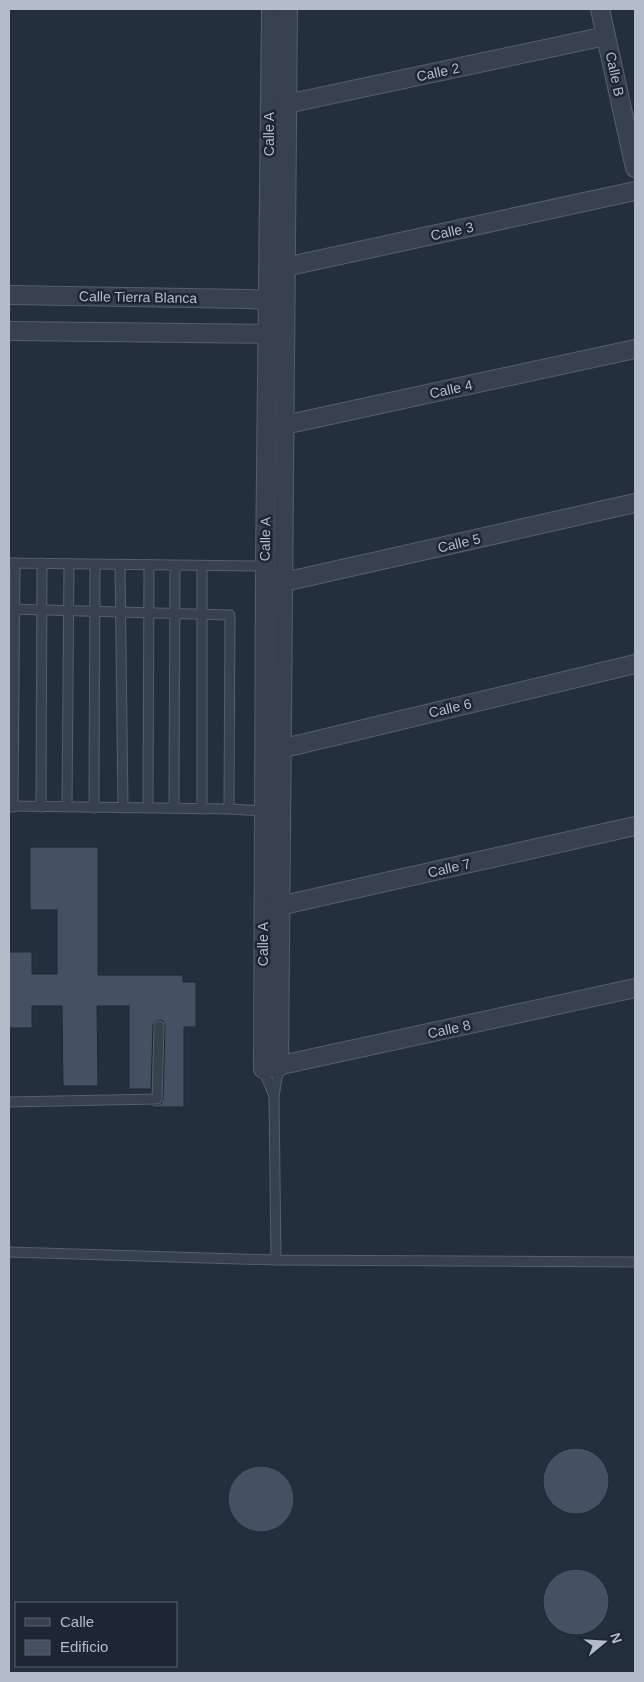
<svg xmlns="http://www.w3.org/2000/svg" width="644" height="1682" font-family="Helvetica,sans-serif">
  <rect width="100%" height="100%" fill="#242f3e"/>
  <g fill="#455162" stroke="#1f2835">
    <polygon points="30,847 98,847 98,975 183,975 183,982 196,982 196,1027 184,1027 184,1107 151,1107 151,1105 161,1104 163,1099 165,1026 162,1020 156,1021 153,1025 151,1089 129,1089 129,1006 97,1006 98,1086 63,1086 62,1006 32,1006 32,1028 9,1028 9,952 32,952 32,974 57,974 57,910 30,910"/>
    <circle cx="576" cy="1481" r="33"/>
    <circle cx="261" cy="1499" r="33"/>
    <circle cx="576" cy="1602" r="33"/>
  </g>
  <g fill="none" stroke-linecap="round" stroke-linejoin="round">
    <defs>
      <g id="service">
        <polyline points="9,563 265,566"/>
        <polyline points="120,565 123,808"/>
        <polyline points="202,566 202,809"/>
        <polyline points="9,609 230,615 229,809"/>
        <polyline points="9,806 229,809 266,811"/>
        <polyline points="13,807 15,563"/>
        <polyline points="41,807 42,563"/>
        <polyline points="67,807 69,564"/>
        <polyline points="94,808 95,565"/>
        <polyline points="148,808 149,565"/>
        <polyline points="174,808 175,566"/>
        <polyline points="263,1069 274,1096"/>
        <polyline points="9,1102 157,1099 159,1026"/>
        <polyline points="9,1252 276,1260 635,1262"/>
        <polyline points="276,1260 274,1096 279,1067"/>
      </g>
      <g id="minor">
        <polyline points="271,9 265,566 263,1069 635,988"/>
        <polyline points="600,9 635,168"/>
        <polyline points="277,106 606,36"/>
        <polyline points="276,269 635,191"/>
        <polyline points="9,295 247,299 280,301"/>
        <polyline points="9,331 278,334"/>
        <polyline points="275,427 635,349"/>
        <polyline points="275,575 284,582 635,503"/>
        <polyline points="272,751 635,664"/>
        <polyline points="270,908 635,826"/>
        <polyline points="279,1067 288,9"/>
      </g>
    </defs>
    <use href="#service" stroke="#565f6c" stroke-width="11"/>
    <use href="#minor" stroke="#565f6c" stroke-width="20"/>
    <use href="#service" stroke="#38414e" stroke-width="9"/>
    <use href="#minor" stroke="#38414e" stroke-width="18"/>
  </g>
  <g text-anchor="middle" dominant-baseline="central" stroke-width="5" stroke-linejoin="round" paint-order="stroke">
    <g font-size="14" fill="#b4bcc9" stroke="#1d2633">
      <text transform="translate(438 72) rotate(-12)">Calle 2</text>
      <text transform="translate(615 74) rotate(78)">Calle B</text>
      <text transform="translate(269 134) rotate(-90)">Calle A</text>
      <text transform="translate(452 231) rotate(-12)">Calle 3</text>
      <text transform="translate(138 297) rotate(1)">Calle Tierra Blanca</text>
      <text transform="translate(451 389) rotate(-12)">Calle 4</text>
      <text transform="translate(265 539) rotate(-89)">Calle A</text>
      <text transform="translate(459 543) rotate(-13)">Calle 5</text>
      <text transform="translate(450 708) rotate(-13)">Calle 6</text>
      <text transform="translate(449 868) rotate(-13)">Calle 7</text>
      <text transform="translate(263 944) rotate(-90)">Calle A</text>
      <text transform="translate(449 1029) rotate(-12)">Calle 8</text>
    </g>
  </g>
  <rect width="644" height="1682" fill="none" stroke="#b4bcc9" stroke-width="20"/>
  <rect x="15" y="1602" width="162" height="65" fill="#1d2633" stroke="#59626f"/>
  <rect x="25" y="1618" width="25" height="8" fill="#38414e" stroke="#59626f"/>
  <text x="60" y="1627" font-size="15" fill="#b4bcc9">Calle</text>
  <rect x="25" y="1640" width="25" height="15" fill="#455162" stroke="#59626f"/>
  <text x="60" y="1652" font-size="15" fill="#b4bcc9">Edificio</text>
  <g transform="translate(604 1642) rotate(72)" stroke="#1d2633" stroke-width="4" paint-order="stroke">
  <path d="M0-4L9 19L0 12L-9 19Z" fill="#b4bcc9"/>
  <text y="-8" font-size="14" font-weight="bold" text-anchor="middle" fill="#b4bcc9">N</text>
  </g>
</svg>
